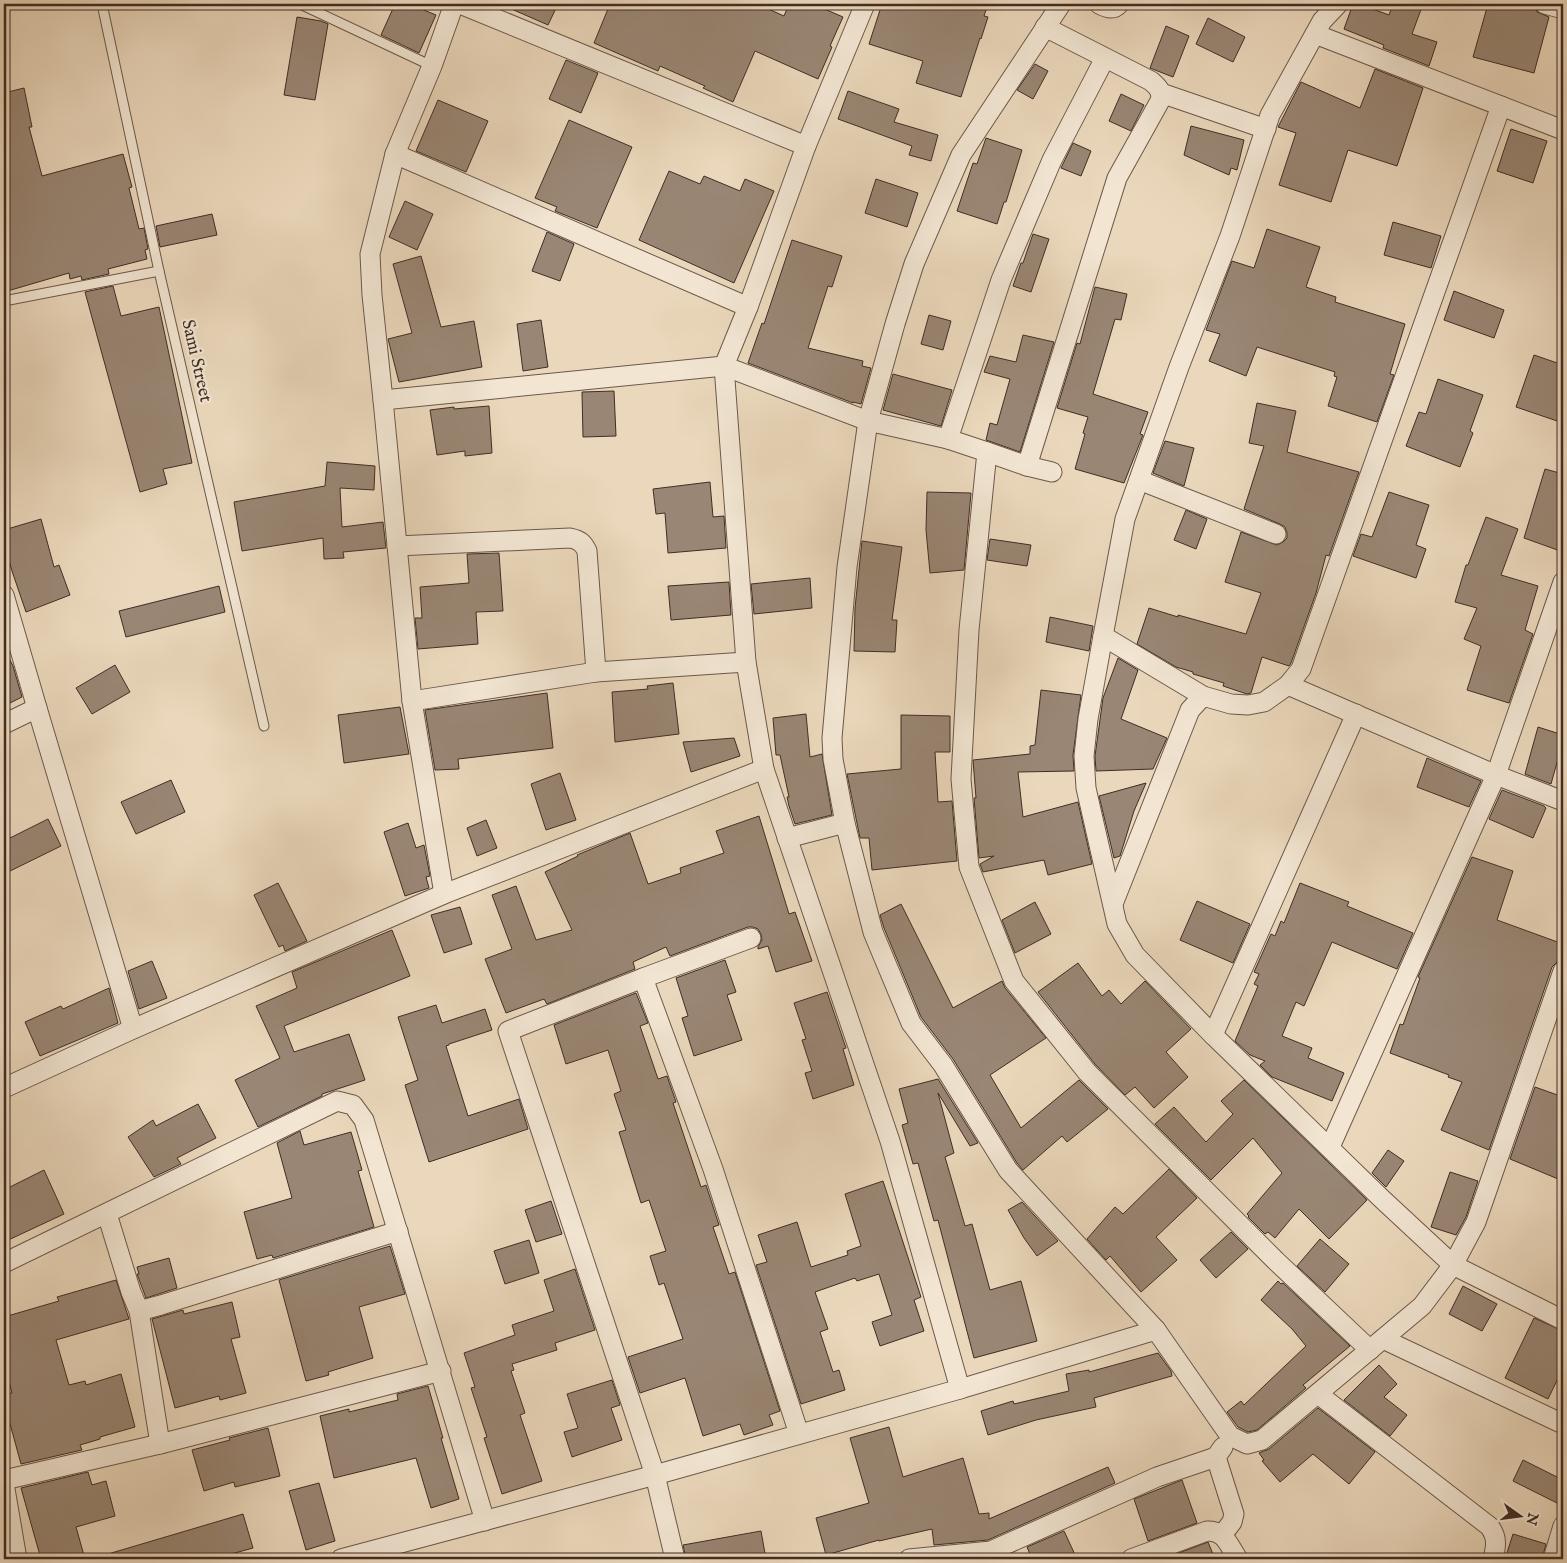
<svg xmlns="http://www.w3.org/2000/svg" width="1567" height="1563" font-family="'IM FELL English',serif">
  <rect width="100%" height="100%" fill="#ebd8bc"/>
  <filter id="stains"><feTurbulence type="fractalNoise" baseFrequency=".004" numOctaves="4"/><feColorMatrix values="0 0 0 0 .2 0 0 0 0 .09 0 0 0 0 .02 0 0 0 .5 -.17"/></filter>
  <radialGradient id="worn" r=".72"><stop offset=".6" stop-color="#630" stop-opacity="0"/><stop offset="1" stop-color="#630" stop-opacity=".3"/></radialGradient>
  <g fill="#998674" stroke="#412d25">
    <polygon points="395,4 409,4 436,15 419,53 381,35"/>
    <polygon points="500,4 558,4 548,25"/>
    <polygon points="610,4 757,4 784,16 789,4 813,4 843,17 830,46 832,47 818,79 755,51 733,102 703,88 705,86 660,66 658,71 594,43"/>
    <polygon points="882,4 988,4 984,16 988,17 981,39 980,38 961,97 916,83 923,61 869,44"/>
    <polygon points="1353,4 1359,4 1389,15 1393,4 1423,4 1412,34 1437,42 1429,66 1383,48 1384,45 1344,29"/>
    <polygon points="1488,4 1534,4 1537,12 1549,17 1534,73 1473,57"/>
    <polygon points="297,17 321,21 328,24 315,100 284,95"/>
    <polygon points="1208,18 1245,37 1233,62 1196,44"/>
    <polygon points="1166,26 1189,36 1173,77 1150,68"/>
    <polygon points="566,60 598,73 581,113 549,99"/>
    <polygon points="1035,64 1048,71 1033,99 1017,90"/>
    <polygon points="1375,69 1423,88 1397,166 1348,150 1331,202 1279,185 1296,133 1278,127 1301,82 1360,108"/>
    <polygon points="24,88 32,127 29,127 42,176 123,154 132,187 129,188 139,229 144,228 148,249 145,250 147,259 108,269 109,274 82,280 81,276 70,279 69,273 4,292 4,93"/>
    <polygon points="848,91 899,109 894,122 938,135 931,161 909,155 912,146 838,119"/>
    <polygon points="1121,94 1144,105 1131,131 1109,121"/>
    <polygon points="438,100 488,121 466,172 416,151"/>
    <polygon points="569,120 632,147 597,228 555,211 557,207 535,198"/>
    <polygon points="1191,126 1244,140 1237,170 1231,168 1229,175 1184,155"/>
    <polygon points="1511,129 1547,141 1533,183 1497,171"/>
    <polygon points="986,138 1022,150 1006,202 1004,202 997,224 957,211 973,163 977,164"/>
    <polygon points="1073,143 1091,151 1081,176 1061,168"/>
    <polygon points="669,171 700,184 704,176 740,191 745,179 774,191 734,283 639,240"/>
    <polygon points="876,179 918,193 907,227 865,213"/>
    <polygon points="405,201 433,214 417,250 389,237"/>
    <polygon points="212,214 217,235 160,247 156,226"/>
    <polygon points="1393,222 1441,236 1431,268 1384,255"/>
    <polygon points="1267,229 1320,247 1306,287 1336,297 1335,302 1405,324 1390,374 1394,375 1377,422 1328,406 1337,377 1334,376 1335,372 1257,347 1246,376 1209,361 1220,334 1206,330 1232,261 1254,268"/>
    <polygon points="547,232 574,244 560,281 532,271"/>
    <polygon points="1033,234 1049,239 1031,292 1013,286 1021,263 1023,263"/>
    <polygon points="792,240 842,256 832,287 828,286 808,348 863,361 862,366 871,368 861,404 853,402 853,403 748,363 762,323 764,324"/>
    <polygon points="421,256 441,327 474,321 482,367 399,382 388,339 412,333 393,264"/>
    <polygon points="113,286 121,316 159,307 192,463 163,469 167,484 140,492 85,292"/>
    <polygon points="1095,287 1127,294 1121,320 1115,319 1093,394 1148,412 1140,434 1143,435 1124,483 1075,469 1085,434 1083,433 1088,417 1057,408 1077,343 1080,344"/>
    <polygon points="1454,291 1504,310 1494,338 1444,320"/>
    <polygon points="929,315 951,321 943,350 921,344"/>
    <polygon points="541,320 548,367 523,371 517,324"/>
    <polygon points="1023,335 1054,342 1020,452 986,440 990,423 997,425 1010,379 984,372 990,356 1016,362"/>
    <polygon points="1534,355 1563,365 1563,423 1516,407"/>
    <polygon points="893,374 952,390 941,426 883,410"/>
    <polygon points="1438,379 1483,395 1470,431 1473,433 1460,467 1406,446 1419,412 1426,414"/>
    <polygon points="614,391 616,436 583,437 582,392"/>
    <polygon points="1257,403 1296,411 1287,452 1359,472 1329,556 1326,555 1316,593 1291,663 1289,666 1262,657 1251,693 1247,694 1223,686 1224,683 1193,674 1193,672 1176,667 1137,644 1149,608 1178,617 1178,615 1246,634 1261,593 1225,582 1241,532 1277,545 1283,542 1287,538 1287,533 1285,527 1280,524 1244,509 1264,446 1249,443"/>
    <polygon points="489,406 492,453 465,456 465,451 437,455 430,410 454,407 454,409"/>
    <polygon points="1165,441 1194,448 1184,486 1153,473"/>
    <polygon points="327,462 375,466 374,490 340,488 342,527 383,522 386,548 343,552 344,558 324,559 323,538 242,551 234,502 325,486"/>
    <polygon points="1545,469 1563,474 1563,552 1524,538"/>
    <polygon points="710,482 713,517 724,516 726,548 668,553 665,513 656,514 653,489"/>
    <polygon points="927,492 971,493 964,570 930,573 926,530"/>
    <polygon points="1389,492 1429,505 1416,545 1426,549 1416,578 1353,556 1361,534 1372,537"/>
    <polygon points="1186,510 1207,519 1196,549 1174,540"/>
    <polygon points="1486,517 1518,529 1501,575 1538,586 1525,630 1533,634 1509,703 1467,690 1481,646 1464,639 1477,608 1455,602 1466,565 1468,565"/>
    <polygon points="41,519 54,567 59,565 70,595 26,612 12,571 4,542 4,530"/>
    <polygon points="990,539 1031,545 1027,566 987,560"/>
    <polygon points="862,541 902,547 892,620 897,620 895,652 854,651 855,608"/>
    <polygon points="499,553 503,611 476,612 478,644 418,649 415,618 422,618 420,587 469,583 467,554"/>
    <polygon points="810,578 812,608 754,614 751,584"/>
    <polygon points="729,582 731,615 671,620 668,586"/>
    <polygon points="219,586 225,612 126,637 119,611"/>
    <polygon points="1050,617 1093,626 1089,651 1046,642"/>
    <polygon points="4,648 13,666 22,697 4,706"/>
    <polygon points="1118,658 1138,670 1121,719 1167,738 1153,769 1096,771 1095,756 1103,698"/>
    <polygon points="115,665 130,692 92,714 76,688"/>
    <polygon points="673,683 679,734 615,742 612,692 648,689 647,686"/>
    <polygon points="1041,690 1081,695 1073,755 1074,771 1018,772 1023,817 1078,802 1092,864 1048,875 1044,860 983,872 980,864 994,856 979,858 974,798 976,798 973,760 1030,754 1030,746 1035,745"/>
    <polygon points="547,693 553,748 458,759 459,769 435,770 425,710"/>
    <polygon points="400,707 409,754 344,763 338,715"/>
    <polygon points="806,714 810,757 822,754 832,815 795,824 789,806 787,797 789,797 780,755 776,755 773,718"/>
    <polygon points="901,715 950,716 950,752 935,752 938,802 952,801 957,861 872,870 869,838 860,838 847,774 901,769"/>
    <polygon points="1538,727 1563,735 1563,741 1551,784 1525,774"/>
    <polygon points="734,738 740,756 691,772 683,742"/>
    <polygon points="1427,758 1481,781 1469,807 1417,787"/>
    <polygon points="560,773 576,820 546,830 531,784"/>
    <polygon points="171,780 185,812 136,834 121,802"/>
    <polygon points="1146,783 1134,811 1120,856 1114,858 1099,796"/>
    <polygon points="1502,790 1544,806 1546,808 1533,838 1489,819"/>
    <polygon points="759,816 789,914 795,912 812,961 776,972 768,946 758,949 758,947 762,940 761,934 758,929 753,927 748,927 670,956 666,947 633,962 635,969 547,1004 544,999 506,1013 485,959 512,949 492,895 516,886 536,940 572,930 545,872 578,856 577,855 630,833 648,884 681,873 680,868 724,853 716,831"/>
    <polygon points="48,819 61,846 4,874 4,841"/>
    <polygon points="486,820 497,848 477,856 467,828"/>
    <polygon points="408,823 416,848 424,845 430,876 426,877 429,888 405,896 384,832"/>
    <polygon points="1472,857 1513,871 1497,920 1563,944 1557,962 1552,967 1489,1150 1441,1130 1462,1082 1448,1077 1449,1075 1390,1053 1400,1024 1403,1025 1420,978 1418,977"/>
    <polygon points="278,883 307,941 285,951 283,945 279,947 254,895"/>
    <polygon points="1300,883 1349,902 1347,906 1413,933 1397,969 1332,942 1304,1006 1296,1002 1282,1036 1312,1048 1308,1058 1344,1073 1332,1101 1272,1077 1260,1065 1265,1061 1250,1055 1235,1041 1258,986 1254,984 1259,974 1254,972 1271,934 1275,936 1281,921 1284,923"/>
    <polygon points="1197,901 1250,924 1233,963 1180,940"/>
    <polygon points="1035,902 1051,934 1015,953 1002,920"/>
    <polygon points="901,904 953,1008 1002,981 1005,988 1046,1038 990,1075 1021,1128 1079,1080 1108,1109 1067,1142 1062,1136 1023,1170 1017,1163 953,1059 921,1017 884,928 880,915"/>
    <polygon points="460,907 472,944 444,953 431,915"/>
    <polygon points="392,930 410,976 284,1026 294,1052 349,1034 365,1080 322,1094 322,1096 258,1127 235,1080 280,1058 256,1006 297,988 292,972"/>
    <polygon points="725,960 736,992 727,995 742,1040 694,1056 682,1018 688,1016 676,978"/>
    <polygon points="152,961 167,998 139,1009 128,971"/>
    <polygon points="1078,963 1102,996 1109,990 1121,1004 1145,981 1191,1029 1166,1052 1188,1077 1154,1108 1135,1087 1125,1095 1095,1064 1038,992"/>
    <polygon points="109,988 118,1023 40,1056 25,1022 61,1006 63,1009"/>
    <polygon points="827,992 846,1048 843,1049 854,1085 813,1099 805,1073 812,1071 802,1040 806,1039 794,1003"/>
    <polygon points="636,993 648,1023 640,1026 658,1079 667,1076 676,1102 673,1103 701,1187 706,1185 719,1225 713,1227 729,1274 735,1272 780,1411 769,1415 773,1425 744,1435 740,1424 703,1436 685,1378 640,1393 628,1357 683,1339 664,1283 659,1285 650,1256 666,1251 649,1200 641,1203 619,1132 626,1130 614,1094 621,1091 608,1050 566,1064 554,1025"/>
    <polygon points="436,1005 442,1023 485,1009 492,1030 449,1044 449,1045 446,1046 468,1116 519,1099 528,1129 429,1162 405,1085 418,1080 398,1017"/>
    <polygon points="938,1079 978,1143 970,1146 938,1093 954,1153 945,1157 965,1226 972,1224 990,1290 1021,1281 1037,1341 974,1358 938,1220 934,1221 918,1163 913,1164 902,1125 908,1123 899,1089"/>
    <polygon points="1244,1080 1367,1200 1329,1239 1299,1209 1275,1238 1268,1232 1265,1234 1248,1217 1249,1216 1247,1214 1282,1173 1253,1138 1211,1180 1155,1124 1174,1107 1206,1142 1233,1114 1221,1101"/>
    <polygon points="1535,1087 1563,1097 1563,1181 1510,1159"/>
    <polygon points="198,1104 216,1138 177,1158 181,1164 154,1177 128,1137 153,1120 156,1126"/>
    <polygon points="300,1131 304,1145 351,1132 362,1170 358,1171 374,1227 273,1258 272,1255 257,1259 244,1212 292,1198 277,1143"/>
    <polygon points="1388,1150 1404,1161 1386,1187 1372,1173"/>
    <polygon points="1169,1169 1197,1198 1156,1237 1177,1260 1141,1292 1110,1256 1106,1260 1087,1239 1115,1207 1123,1214"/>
    <polygon points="44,1170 64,1214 4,1242 4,1190"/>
    <polygon points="1450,1172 1478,1181 1466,1217 1456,1235 1431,1227"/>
    <polygon points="883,1181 921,1297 914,1300 924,1331 880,1346 872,1322 892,1315 879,1274 857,1281 855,1278 815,1292 828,1329 820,1332 833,1372 839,1370 845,1390 801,1404 756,1265 767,1262 758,1235 797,1222 811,1267 848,1255 847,1251 861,1246 845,1194"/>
    <polygon points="551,1201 562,1234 536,1242 525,1210"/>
    <polygon points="1022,1202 1058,1241 1037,1256 1024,1238 1008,1210"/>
    <polygon points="1231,1232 1248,1249 1216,1278 1200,1260"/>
    <polygon points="1320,1239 1349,1264 1325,1292 1297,1266"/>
    <polygon points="529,1240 539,1273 505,1284 494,1251"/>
    <polygon points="390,1246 405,1294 359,1307 373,1358 328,1372 329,1375 306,1381 279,1280"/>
    <polygon points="169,1258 177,1288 146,1298 137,1274 139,1274 137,1267"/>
    <polygon points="575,1269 595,1330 555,1343 557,1350 512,1364 514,1370 511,1371 525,1413 520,1415 542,1481 502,1494 484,1438 487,1437 471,1388 475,1387 464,1353 515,1335 512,1325 554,1311 544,1280"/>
    <polygon points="116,1280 129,1319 56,1340 69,1385 85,1381 86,1385 121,1374 135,1427 100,1437 100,1439 80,1445 82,1450 21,1464 4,1402 4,1395 12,1393 4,1363 4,1317 59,1301 57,1297"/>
    <polygon points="1278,1281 1281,1284 1283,1283 1350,1346 1303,1385 1306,1388 1257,1430 1248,1432 1238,1427 1227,1412 1241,1401 1244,1405 1306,1346 1292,1329 1261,1300"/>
    <polygon points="1463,1286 1497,1304 1482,1331 1449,1314"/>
    <polygon points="232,1302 240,1337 231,1339 246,1393 220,1400 219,1396 175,1408 152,1319 183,1310 184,1314"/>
    <polygon points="1534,1318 1563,1331 1563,1368 1548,1399 1505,1378"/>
    <polygon points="1158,1353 1171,1371 1172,1376 1094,1398 1096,1407 1036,1420 988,1435 981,1411 1013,1401 1014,1404 1069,1391 1066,1374 1089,1370 1089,1372"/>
    <polygon points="1379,1365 1397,1384 1384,1397 1407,1415 1390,1436 1344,1400"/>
    <polygon points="612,1380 620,1405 611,1408 622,1440 572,1457 564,1432 578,1428 567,1394"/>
    <polygon points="428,1386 443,1438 441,1438 459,1499 431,1508 416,1458 334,1478 320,1416 349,1409 349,1412 398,1400 397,1394"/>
    <polygon points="1318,1408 1375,1452 1349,1484 1313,1454 1280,1482 1262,1461 1264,1460 1259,1453 1269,1449"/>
    <polygon points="889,1427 903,1477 963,1458 979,1514 989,1513 989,1519 1108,1467 1115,1483 988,1540 934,1545 932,1529 879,1541 879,1540 826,1555 816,1518 869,1503 850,1438"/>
    <polygon points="268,1428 280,1476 235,1487 234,1482 204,1491 192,1450 230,1440 229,1438"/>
    <polygon points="1523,1460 1563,1480 1563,1506 1513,1481"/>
    <polygon points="88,1472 92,1485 106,1481 115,1516 76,1527 85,1559 41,1559 21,1488"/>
    <polygon points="1182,1480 1197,1523 1148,1541 1134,1499"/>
    <polygon points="319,1483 335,1541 306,1550 289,1491"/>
    <polygon points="243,1514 253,1548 213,1559 108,1559 108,1554"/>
    <polygon points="761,1531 766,1559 686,1559 683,1545"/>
    <polygon points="1064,1531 1077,1559 1032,1559 1027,1547"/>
    <polygon points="1513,1534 1546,1544 1542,1559 1505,1559"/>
    <polygon points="1208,1542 1215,1559 1163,1559"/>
  </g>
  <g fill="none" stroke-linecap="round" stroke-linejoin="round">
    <defs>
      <g id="service">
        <polyline points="102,4 159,271 264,726"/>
        <polyline points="300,4 432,66"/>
        <polyline points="4,301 159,271"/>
      </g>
      <g id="minor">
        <polyline points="460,4 806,146"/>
        <polyline points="1061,4 961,155 914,264 895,324 868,421 847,567 832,738 833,759 845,823 873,932 911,1023 943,1065 1008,1170 1156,1330"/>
        <path d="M1099,4C1106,8 1113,11 1119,4"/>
        <polyline points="1338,4 1322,21 1270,115 1230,236 1179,367 1125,519 1103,636 1203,696 1231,704 1248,705 1264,702 1288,685 1496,775 1563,801"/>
        <polyline points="1545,4 1563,9"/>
        <polyline points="1315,34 1563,130"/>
        <polyline points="1161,93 1266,129"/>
        <polyline points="395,154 748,307"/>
        <polyline points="383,400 724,366 868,421 948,439 987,452 969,630 961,779 969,867 1014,981 1087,1072 1276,1261 1370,1350"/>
        <polyline points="948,439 1001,280 1052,160 1105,58"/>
        <path d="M987,452L1027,466L1117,178L1161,99C1161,90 1158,87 1151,81L1045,27"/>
        <polyline points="1027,466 1052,472"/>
        <polyline points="1139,480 1276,534"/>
        <path d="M397,546L570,538C580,540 583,543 587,551L596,672"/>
        <polyline points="4,595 37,708"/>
        <polyline points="1103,636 1088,719 1084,756 1086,788 1117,924 1135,955 1213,1035 1382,1199 1453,1265 1563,1320"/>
        <polyline points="1288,685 1301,669 1501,106"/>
        <polyline points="412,701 596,672 746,662"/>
        <polyline points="4,724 37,708 133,1029"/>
        <polyline points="787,838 845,823"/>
        <polyline points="444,894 412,701 383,400 372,295 370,254 395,154 432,66 454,4"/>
        <polyline points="1113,904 1190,710 1203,696"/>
        <polyline points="643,978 751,938"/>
        <polyline points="1213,1035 1356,714"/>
        <polyline points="4,1088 133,1029 444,894 764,769"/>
        <polyline points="1330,1147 1496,775 1563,582"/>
        <polyline points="107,1214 131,1292 139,1311 161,1305 398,1231"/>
        <polyline points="4,1263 337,1101 353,1105 364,1120 485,1521"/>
        <polyline points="139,1311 160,1444"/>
        <polyline points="1383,1339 1563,1424"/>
        <polyline points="960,1389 1156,1330 1230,1436 1247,1444 1262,1440 1422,1306 1453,1265 1476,1222 1563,971"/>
        <path d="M1318,1394L1489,1526C1498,1537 1496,1547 1493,1559"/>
        <polyline points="4,1480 160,1444 441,1371"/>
        <polyline points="4,1483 17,1559"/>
        <polyline points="1222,1535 1232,1522 1234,1514 1216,1457 1223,1447"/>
        <polyline points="341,1559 655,1475 960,1389 890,1141 764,769 746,662 724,366 748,307 806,146 865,4"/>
        <polyline points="675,1559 655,1475 508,1031 643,978 713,1169 799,1434"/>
        <polyline points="909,1559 991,1551 1157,1477 1216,1457"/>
        <path d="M1131,1559L1207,1531C1225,1530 1229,1546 1238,1559"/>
        <polyline points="1553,1559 1563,1526"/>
      </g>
    </defs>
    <use href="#service" stroke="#6c584b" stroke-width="11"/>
    <use href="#minor" stroke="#6c584b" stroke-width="21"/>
    <use href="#service" stroke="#f2e6d3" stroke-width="9"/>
    <use href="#minor" stroke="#f2e6d3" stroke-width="19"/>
  </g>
  <g text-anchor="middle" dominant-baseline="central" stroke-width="4.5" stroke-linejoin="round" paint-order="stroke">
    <g font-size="18" fill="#412d25" stroke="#f2e6d3">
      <text transform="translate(196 361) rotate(77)">Sami Street</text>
    </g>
  </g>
  <rect width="1567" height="1563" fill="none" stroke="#ebd8bc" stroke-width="20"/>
  <rect x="5" y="5" width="1557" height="1553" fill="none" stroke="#412d25" stroke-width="2.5"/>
  <rect x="10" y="10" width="1547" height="1543" fill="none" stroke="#412d25"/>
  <g transform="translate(1520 1516) rotate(104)" stroke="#f2e6d3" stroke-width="4" paint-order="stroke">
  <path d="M0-4L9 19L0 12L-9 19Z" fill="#412d25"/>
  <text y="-8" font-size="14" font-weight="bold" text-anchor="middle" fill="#412d25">N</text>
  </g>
  <rect width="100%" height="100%" filter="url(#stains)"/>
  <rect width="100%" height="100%" fill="url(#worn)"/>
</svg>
